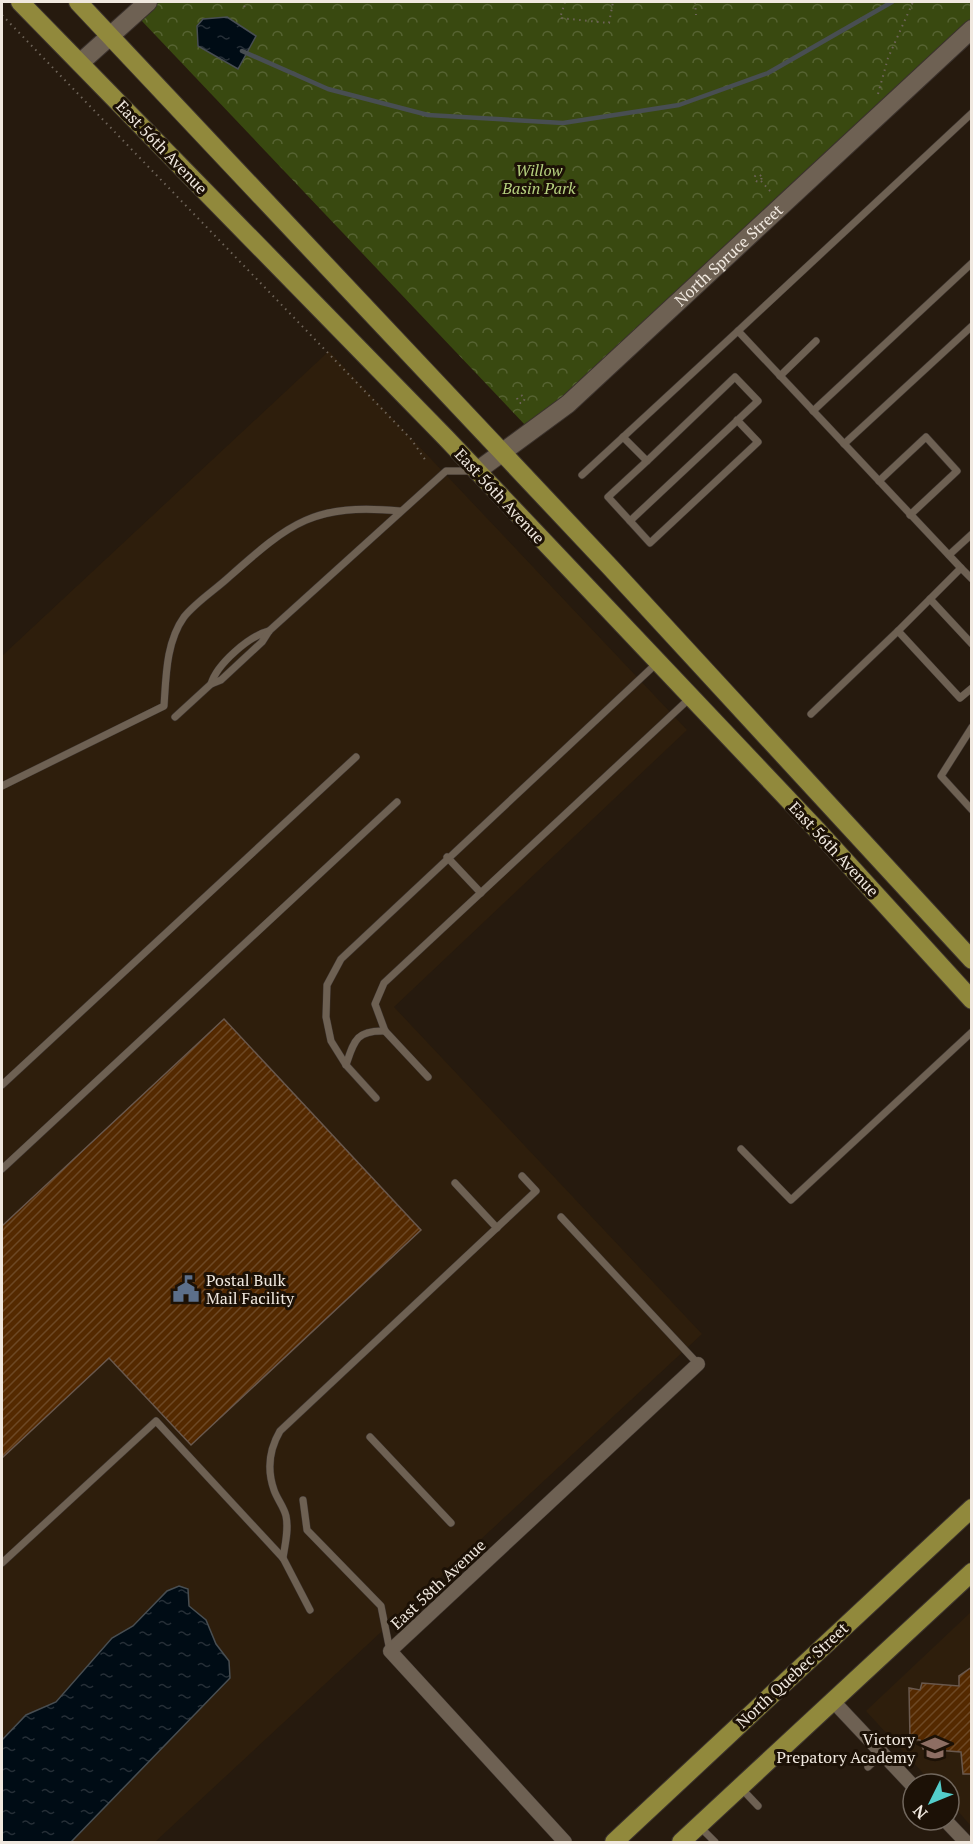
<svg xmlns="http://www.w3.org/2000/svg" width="973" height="1844" font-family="'PT Serif',serif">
  <defs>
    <pattern id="forest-crowns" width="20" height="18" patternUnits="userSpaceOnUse" patternTransform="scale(1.5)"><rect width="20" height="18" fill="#394910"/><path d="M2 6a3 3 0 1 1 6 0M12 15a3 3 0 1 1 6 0" fill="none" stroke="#566332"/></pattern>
    <pattern id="water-ripples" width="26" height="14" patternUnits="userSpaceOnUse" patternTransform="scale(1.5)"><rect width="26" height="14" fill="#000c15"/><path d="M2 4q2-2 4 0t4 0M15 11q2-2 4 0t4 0" fill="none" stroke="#262f37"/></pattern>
    <pattern id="building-hatch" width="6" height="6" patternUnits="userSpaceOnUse" patternTransform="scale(1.5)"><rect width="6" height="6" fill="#542900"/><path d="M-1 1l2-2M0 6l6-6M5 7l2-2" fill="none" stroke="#6d4825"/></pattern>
  </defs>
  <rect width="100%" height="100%" fill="#261a0e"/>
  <g fill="#2e1e0c">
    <polygon points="329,351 687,730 394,1007 702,1334 155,1842 2,1842 2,656"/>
    <polygon points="971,1612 971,1826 949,1801 949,1784 933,1784 866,1711"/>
  </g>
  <polygon fill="url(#forest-crowns)" points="159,2 972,2 971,19 569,394 527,427 140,19"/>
  <g fill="url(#water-ripples)" stroke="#484e52" stroke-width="1.5">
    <polygon points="227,17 256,36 238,69 198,46 197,26 203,19"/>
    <polygon points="179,1586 188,1589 189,1606 206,1620 216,1644 229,1661 230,1678 71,1842 2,1842 2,1740 26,1715 56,1702 112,1638 133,1626 167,1591"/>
  </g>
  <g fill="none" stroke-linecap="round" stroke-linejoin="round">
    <polyline stroke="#484e52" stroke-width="4.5" points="242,51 328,89 428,115 563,123 679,105 768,73 892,2"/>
  </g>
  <g fill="url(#building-hatch)" stroke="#69584d" stroke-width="1.5">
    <polygon points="224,1019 421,1230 191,1445 109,1358 2,1458 2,1226"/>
    <polygon points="972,1667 972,1774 963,1774 961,1752 923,1749 920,1740 910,1739 909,1688 920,1690 922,1683 959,1686 959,1676"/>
  </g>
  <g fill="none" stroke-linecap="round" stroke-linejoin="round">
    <defs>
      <g id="lane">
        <polyline points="738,331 972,113"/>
        <polyline points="780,376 816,341"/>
        <polyline points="813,411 972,263"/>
        <polyline points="623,437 647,461 735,377 758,401 630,521 650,543 758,442 737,420"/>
        <polyline points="844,444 972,326"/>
        <polyline points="582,475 738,331 961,568"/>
        <polyline points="879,481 926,437 957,471 910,515"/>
        <polyline points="630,521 608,497 647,461"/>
        <polyline points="949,555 972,534"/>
        <polyline points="972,579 961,568 898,631 960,698 972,688"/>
        <polyline points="930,599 972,644"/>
        <path d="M211,684C217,664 249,636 269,631"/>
        <polyline points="811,714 898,631"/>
        <polyline points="175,717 211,684 221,680 235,667 262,642 269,631 446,471 471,471"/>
        <polyline points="972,727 941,776 972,810"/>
        <path d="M2,786L164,706C166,677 166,642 184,617C196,602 215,590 229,577C291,522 314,503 400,511"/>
        <polyline points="447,857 481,893"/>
        <path d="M346,1065C354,1041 356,1030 385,1031"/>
        <polyline points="428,1077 385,1031 375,1004 384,983 690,698"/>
        <polyline points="2,1085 356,757"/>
        <polyline points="376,1098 346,1065 331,1041 326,1017 327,985 341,959 657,663"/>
        <polyline points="741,1149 791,1200 972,1032"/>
        <polyline points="2,1169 397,802"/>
        <polyline points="455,1183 497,1228"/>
        <polyline points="561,1217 698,1364"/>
        <polyline points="370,1437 451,1523"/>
        <polyline points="303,1500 307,1530 381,1606 390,1651"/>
        <path d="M283,1558C285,1544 289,1530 286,1516C284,1507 277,1499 274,1490C267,1470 269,1450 280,1431L536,1191L522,1176"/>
        <polyline points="2,1563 156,1421 283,1558 310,1610"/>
        <polyline points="868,1767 882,1754"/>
        <polyline points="740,1787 758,1806"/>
        <polyline points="699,1826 715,1842"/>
      </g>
      <g id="street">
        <polyline points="833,1701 913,1786"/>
        <polyline points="945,1820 966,1842"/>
        <polyline points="565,1842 390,1651 698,1364"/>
      </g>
      <g id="secondary">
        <polyline points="80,63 148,2"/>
        <path id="s1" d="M477,471L568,404L972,29"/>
      </g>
      <g id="primary">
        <polyline points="20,2 446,438 818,831 972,1000"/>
        <polyline points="78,2 611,568 972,960"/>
        <polyline points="614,1842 972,1508"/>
        <polyline points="681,1842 972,1572"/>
      </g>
    </defs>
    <use href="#lane" stroke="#3b322d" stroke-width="8"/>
    <use href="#street" stroke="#3b322d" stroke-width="15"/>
    <use href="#secondary" stroke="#3b322d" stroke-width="20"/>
    <use href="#primary" stroke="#3b322d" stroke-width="20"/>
    <g stroke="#6e6459" stroke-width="2" stroke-dasharray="1.5 4.5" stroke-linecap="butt">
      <polyline points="565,2 560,18 609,23 613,2"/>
      <polyline points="695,2 696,15"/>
      <polyline points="244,7 248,2"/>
      <polyline points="2,15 411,439 426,461"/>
      <polyline points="878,94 888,58 913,2"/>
      <circle cx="758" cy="178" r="3.5"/>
      <polyline points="761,181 771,192"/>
      <polyline points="517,398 519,403 523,403 525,398 521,395"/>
    </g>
    <use href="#lane" stroke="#6e6153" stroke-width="7"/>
    <use href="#street" stroke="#6e6153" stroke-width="14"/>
    <use href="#secondary" stroke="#6e6153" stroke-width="18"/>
    <use href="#primary" stroke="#91893c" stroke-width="18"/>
  </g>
  <defs>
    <symbol id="civic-bare" viewBox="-9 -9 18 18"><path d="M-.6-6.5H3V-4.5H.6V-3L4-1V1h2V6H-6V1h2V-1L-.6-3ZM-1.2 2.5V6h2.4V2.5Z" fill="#5c6f8a" stroke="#1c1106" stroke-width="2.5" paint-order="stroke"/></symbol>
    <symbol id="school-bare" viewBox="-9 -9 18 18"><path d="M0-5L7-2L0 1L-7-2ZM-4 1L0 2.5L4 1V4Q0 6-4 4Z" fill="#8d6e63" stroke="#1c1106" stroke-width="2.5" paint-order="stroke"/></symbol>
  </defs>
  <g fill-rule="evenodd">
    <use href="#civic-bare" x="167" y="1270" width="38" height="38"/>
    <use href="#school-bare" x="916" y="1729" width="38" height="38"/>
  </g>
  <g text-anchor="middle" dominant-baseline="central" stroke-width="6" stroke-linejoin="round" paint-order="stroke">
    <g font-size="16" fill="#f0e8df" stroke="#1c1106">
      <text transform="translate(162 147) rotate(46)">East 56th Avenue</text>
      <text stroke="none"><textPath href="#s1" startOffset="332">North Spruce Street</textPath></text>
      <text transform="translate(500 496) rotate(47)">East 56th Avenue</text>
      <text transform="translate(834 849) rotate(47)">East 56th Avenue</text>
      <text transform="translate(438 1584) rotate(-43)">East 58th Avenue</text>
      <text transform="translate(792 1675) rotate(-43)">North Quebec Street</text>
    </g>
    <g font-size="16" font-style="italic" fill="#b6d17f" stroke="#1c1106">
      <text x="539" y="170">Willow<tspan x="539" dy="18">Basin Park</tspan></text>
    </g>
    <g font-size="16" fill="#f0e8df" stroke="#1c1106" text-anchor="start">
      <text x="206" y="1280">Postal Bulk<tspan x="206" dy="18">Mail Facility</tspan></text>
      <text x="915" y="1739" text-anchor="end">Victory<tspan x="915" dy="18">Prepatory Academy</tspan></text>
    </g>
  </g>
  <rect width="973" height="1844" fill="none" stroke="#f0e8df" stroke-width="6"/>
  <g transform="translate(931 1802) rotate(227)"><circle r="28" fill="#1c1106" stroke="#71675d" stroke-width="1.5"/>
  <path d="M0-4.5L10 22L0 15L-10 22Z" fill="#53cdca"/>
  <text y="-9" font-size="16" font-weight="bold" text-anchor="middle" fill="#f0e8df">N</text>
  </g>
</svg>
